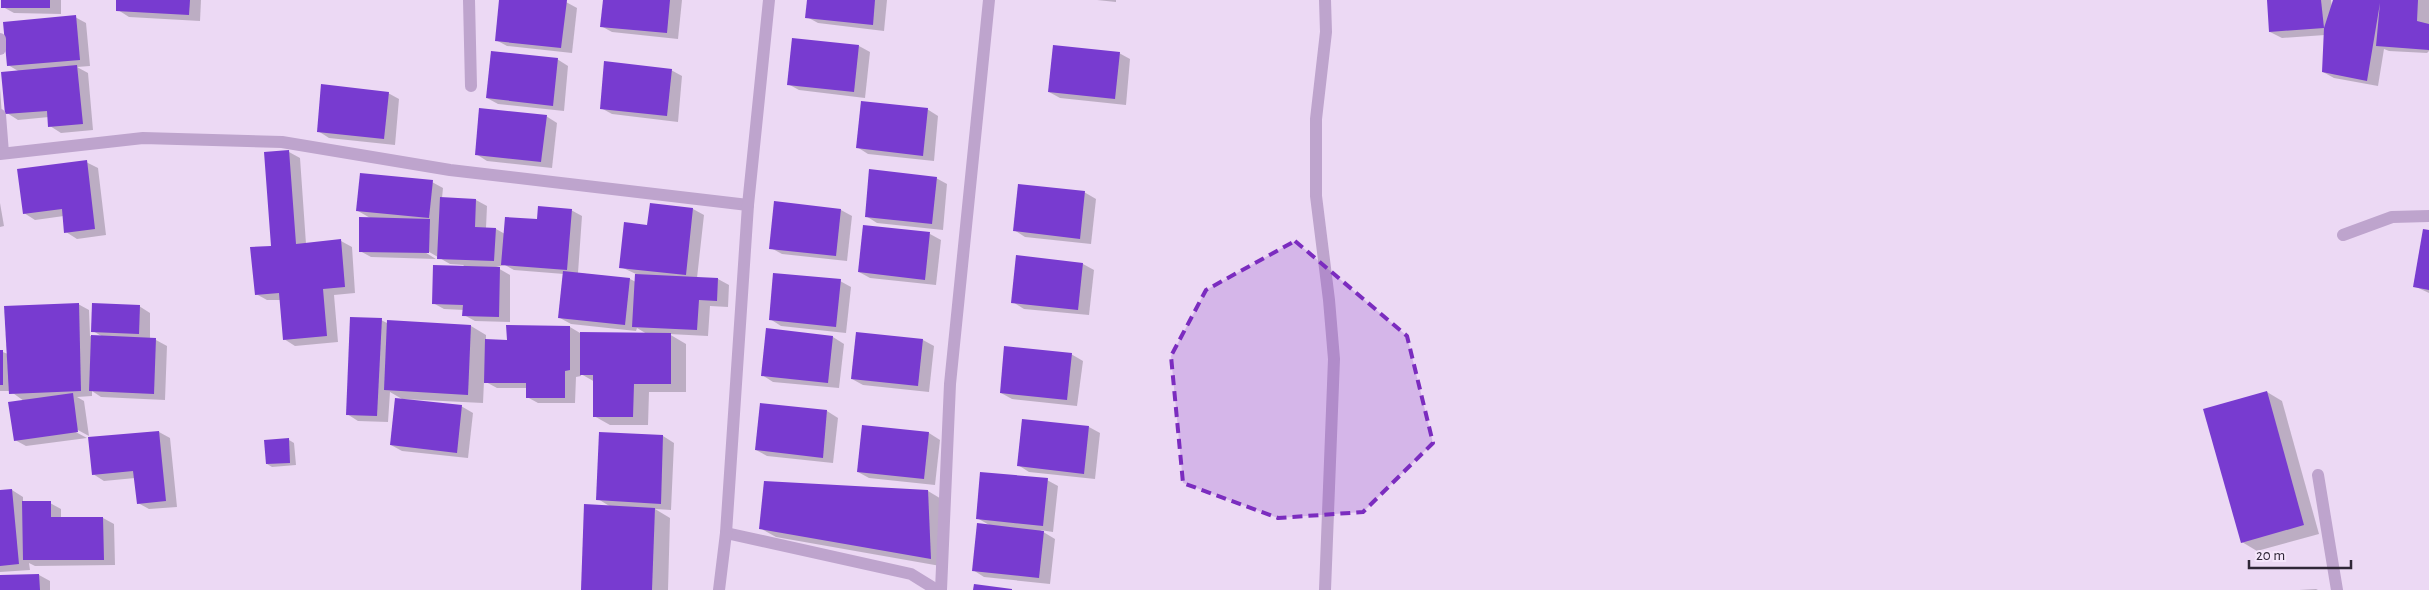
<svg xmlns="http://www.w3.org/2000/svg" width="2429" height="590" font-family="'Alegreya Sans',sans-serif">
  <rect width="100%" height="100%" fill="#ecd9f4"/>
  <g fill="#0003">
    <polygon points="3,0 61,0 61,14 14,13 3,7"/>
    <polygon points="117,0 201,0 200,21 129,17 118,10"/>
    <polygon points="500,0 551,0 566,2 577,8 572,53 507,46 496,40"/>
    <polygon points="604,0 682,0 678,39 612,32 601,26"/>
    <polygon points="809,0 887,0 884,31 818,23 807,17"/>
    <polygon points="1097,0 1116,0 1116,2"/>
    <polygon points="2268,0 2331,0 2332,7 2334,0 2429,0 2429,51 2427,53 2389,51 2384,49 2378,86 2334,78 2323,72 2325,35 2282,38 2270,32"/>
    <polygon points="75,17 86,23 90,66 77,67 88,73 93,130 61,133 50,126 49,117 18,120 7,113 20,72 8,65"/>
    <polygon points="859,46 870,52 865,98 799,90 788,84"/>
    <polygon points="1119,53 1130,59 1126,105 1060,98 1049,92"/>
    <polygon points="557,59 568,66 564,111 498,104 487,98"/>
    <polygon points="671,70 682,76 678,122 612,114 601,108"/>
    <polygon points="0,88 4,144 0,144"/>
    <polygon points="388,93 399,99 395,145 329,138 318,131"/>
    <polygon points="927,109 938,116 934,161 868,154 857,147"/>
    <polygon points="546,116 557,123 552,168 487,161 476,154"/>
    <polygon points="289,152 300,158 306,244 341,241 352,247 355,293 334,295 338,342 295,346 284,339 280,300 267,300 256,294 273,247"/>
    <polygon points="86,162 98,168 106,235 77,239 66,232 64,216 35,220 24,213"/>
    <polygon points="936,178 947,184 943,230 877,223 866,216"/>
    <polygon points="432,182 443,188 442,198 476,200 487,206 486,228 496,229 505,234 571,210 582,216 578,273 630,279 636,282 636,274 621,267 648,226 693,209 704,215 697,278 718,279 729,285 728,307 710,306 708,336 669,334 686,344 686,392 649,392 648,425 610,425 594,416 595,382 581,374 581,376 576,377 575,403 538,403 527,397 527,388 497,388 484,381 483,403 402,399 390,392 388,422 358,421 347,414 381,320 389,324 389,322 471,326 486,335 486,340 508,341 508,326 570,327 580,333 647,334 637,328 636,331 571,324 560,318 564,274 514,270 505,265 496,267 510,275 510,322 475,321 464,315 464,310 444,309 433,303 464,265 450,264 424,249 423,251 436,259 371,257 360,251 372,219 358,211"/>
    <polygon points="1084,192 1096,199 1091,244 1025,237 1014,230"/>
    <polygon points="0,203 4,226 0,227"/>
    <polygon points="841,210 852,216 847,261 782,254 771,248"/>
    <polygon points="2429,231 2429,293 2414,286"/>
    <polygon points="930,234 941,240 936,285 870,278 859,272"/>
    <polygon points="1017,257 1083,264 1094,270 1089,315 1024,309 1013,302"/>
    <polygon points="840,281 851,287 846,333 781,326 770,319"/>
    <polygon points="78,304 89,310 90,336 103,337 93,331 139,306 150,313 150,339 156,340 167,346 165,400 101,397 92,391 92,396 77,397 84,401 89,436 74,428 72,430 87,438 26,446 15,440 24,401 10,391 0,391 0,351 8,354"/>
    <polygon points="833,337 844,344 839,388 773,382 762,375"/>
    <polygon points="923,340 934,346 929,392 863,385 852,379"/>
    <polygon points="1071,354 1083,361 1077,406 1012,399 1001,393"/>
    <polygon points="2267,392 2282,401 2319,534 2257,551 2242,542"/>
    <polygon points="461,406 473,413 468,458 402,451 391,445"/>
    <polygon points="827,411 838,418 833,463 767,456 756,450"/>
    <polygon points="1089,427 1100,433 1095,479 1029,472 1018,465"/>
    <polygon points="159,432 170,438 177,507 149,509 138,503 135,478 104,481 93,474 89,438"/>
    <polygon points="929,433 940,440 935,485 869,478 858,472"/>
    <polygon points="663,436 674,443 671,510 655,509 670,518 668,590 582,590 611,507 598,499"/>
    <polygon points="289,440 294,443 296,465 272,467 267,464"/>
    <polygon points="1047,480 1058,486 1053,532 1040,530 1055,539 1050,584 984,577 973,570 991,526 977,518"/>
    <polygon points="12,490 23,497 23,503 50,503 61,509 61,518 103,518 114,524 115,565 35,566 29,563 30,570 0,572 0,491"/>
    <polygon points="928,491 943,500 946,567 776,537 760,528"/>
    <polygon points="39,575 50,581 50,590 0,590 0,576"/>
    <polygon points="2316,589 2318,590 2299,590"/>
  </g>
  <g fill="#783bd0">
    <rect x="1" y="0" width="49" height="8"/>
    <polygon points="116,0 190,0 189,15 116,11"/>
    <polygon points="499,0 567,0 561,48 495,41"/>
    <polygon points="603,0 670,0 667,33 600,27"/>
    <polygon points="807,0 875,0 873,25 805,18"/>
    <polygon points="2267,0 2321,0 2324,28 2269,32"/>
    <polygon points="2333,0 2418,0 2417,21 2429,24 2429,50 2376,46 2380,3 2367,81 2322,72 2324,28"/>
    <polygon points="76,15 80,60 7,66 3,22"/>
    <polygon points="792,38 859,45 854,92 787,85"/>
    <polygon points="1053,45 1120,52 1115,99 1048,92"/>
    <polygon points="491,51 558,58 553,106 486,98"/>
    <polygon points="604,61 672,69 667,116 600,109"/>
    <polygon points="77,65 83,124 48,127 47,111 5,114 1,72"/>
    <polygon points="321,84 389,92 384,139 317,132"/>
    <polygon points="861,101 928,108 923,156 856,148"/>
    <polygon points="479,108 547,115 541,162 475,155"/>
    <polygon points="289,150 296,244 341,239 345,287 323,289 327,336 283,340 279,293 255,295 250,247 271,246 264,152"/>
    <polygon points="87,160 95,229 64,233 62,209 23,214 17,169"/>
    <polygon points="869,169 937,177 932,224 865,217"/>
    <polygon points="360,173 433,180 429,218 356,211"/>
    <polygon points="1018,184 1085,191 1080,239 1013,231"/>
    <polygon points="440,197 476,199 475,227 496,228 494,261 437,259"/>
    <polygon points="774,201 841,209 836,256 769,249"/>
    <polygon points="650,203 693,208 686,275 619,268 624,222 647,225"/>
    <polygon points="538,206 572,209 567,270 501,265 505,217 537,219"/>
    <polygon points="359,217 430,219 429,253 359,252"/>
    <polygon points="863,225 930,232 925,280 858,272"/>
    <polygon points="2423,229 2429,230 2429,290 2413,287"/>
    <polygon points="1016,255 1083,263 1078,310 1011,303"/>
    <polygon points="433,265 500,267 499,317 462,316 463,305 432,304"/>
    <polygon points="563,271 630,278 625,325 558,318"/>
    <polygon points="773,273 841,279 836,327 769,320"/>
    <polygon points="635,274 718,278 717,301 699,300 697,330 632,327"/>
    <polygon points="79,303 81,391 9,394 4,306"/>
    <polygon points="92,303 140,305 139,334 91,332"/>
    <polygon points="350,317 382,318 377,416 346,415"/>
    <polygon points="387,320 471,325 468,395 384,390"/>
    <polygon points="506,325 570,326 570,370 565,371 565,398 526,398 526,383 484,383 485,339 507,340"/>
    <polygon points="766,328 833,336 828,383 761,376"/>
    <polygon points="580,332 671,333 671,384 634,384 633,417 593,417 593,375 580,375"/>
    <polygon points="856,332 923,339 918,386 851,379"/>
    <polygon points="91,335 156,338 154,394 89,391"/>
    <polygon points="1004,346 1072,353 1067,400 1000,393"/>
    <rect x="0" y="350" width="3" height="35"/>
    <polygon points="2267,391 2304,525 2241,543 2203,409"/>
    <polygon points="73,393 78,432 14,441 8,402"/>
    <polygon points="395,398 462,405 457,453 390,445"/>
    <polygon points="760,403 827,410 823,458 755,450"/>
    <polygon points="1022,419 1089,426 1084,474 1017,466"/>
    <polygon points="862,425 929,432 924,479 857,472"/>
    <polygon points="159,431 166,501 137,504 133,471 92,475 88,437"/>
    <polygon points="599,432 663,435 661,504 596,500"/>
    <polygon points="289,438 290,463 266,464 264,440"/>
    <polygon points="980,472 1048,478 1043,526 976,519"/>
    <polygon points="764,481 928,490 931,559 759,529"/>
    <polygon points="12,489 19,564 0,566 0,490"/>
    <polygon points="22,501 51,501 51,517 103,517 104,560 23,560"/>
    <polygon points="584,504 655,508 652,590 581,590"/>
    <polygon points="977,523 1044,531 1039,578 972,571"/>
    <polygon points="39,574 40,590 0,590 0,575"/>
    <polygon points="974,584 1012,589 1012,590 973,590"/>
  </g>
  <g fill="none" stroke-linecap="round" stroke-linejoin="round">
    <g stroke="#bea4cd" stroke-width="12">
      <polyline points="469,0 471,86"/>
      <polyline points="0,39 0,49"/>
      <polyline points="0,115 3,153"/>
      <polyline points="0,154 143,138 282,142 450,170 748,205"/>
      <polyline points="2343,235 2392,217 2429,216"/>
      <polyline points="2318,475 2337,590"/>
      <polyline points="726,533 911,574 937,590"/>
      <polyline points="719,590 726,533 748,205 769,0"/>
      <polyline points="941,590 950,384 989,0"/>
      <polyline points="1325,590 1334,359 1329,300 1316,196 1316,119 1326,32 1325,0"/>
    </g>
  </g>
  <path fill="#7b2cbf" fill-opacity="0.2" stroke="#7b2cbf" stroke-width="4" stroke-dasharray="10 6" stroke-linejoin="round" d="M1295,241L1407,336L1433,443L1363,512L1278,518L1183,483L1171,356L1206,290Z"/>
  <path d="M2249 560v8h102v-8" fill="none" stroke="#2f2637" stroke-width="2.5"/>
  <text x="2256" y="560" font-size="15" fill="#2f2637" stroke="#f5e6fb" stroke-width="4" paint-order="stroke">20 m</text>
</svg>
